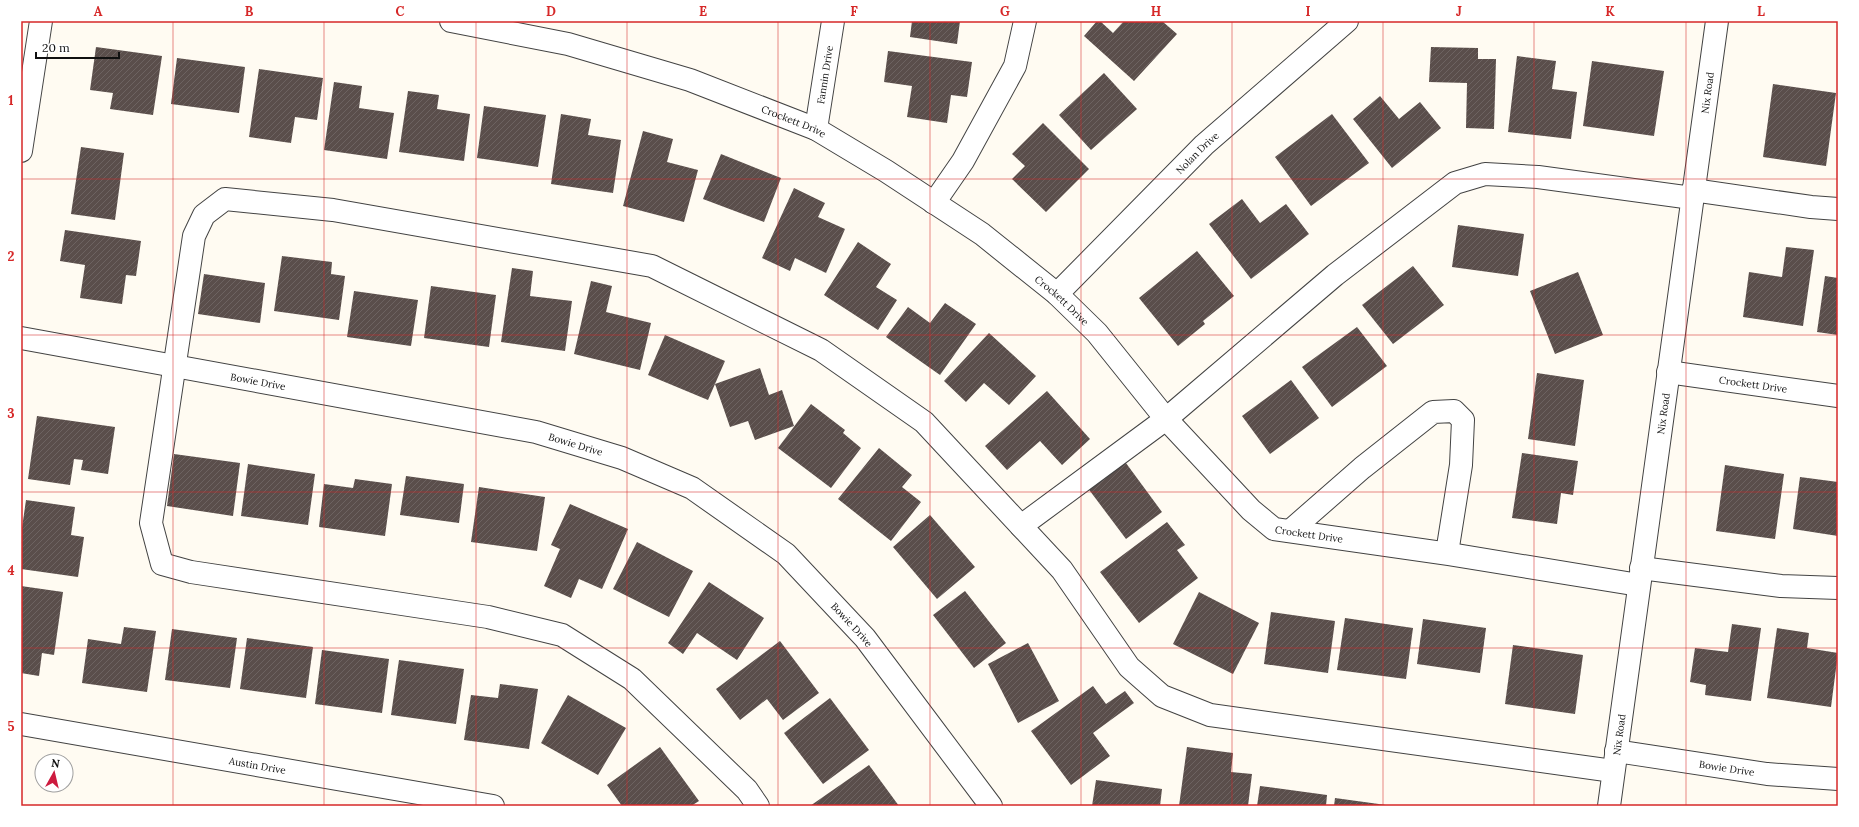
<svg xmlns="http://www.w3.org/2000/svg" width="1859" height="827" font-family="Lora,serif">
  <defs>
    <pattern id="building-hatch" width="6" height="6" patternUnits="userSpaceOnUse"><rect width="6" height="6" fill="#5a4e4b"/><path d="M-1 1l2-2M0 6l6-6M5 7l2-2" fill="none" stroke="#6d6361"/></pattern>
  </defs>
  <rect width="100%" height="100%" fill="#fffbf2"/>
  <g fill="url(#building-hatch)">
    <polygon points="912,21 960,21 957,44 910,37"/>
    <polygon points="1097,21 1100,21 1113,33 1124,21 1162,21 1177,34 1134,81 1084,36"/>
    <polygon points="96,47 162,56 153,115 110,109 113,93 90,90"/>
    <polygon points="1431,47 1478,48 1478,59 1496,59 1494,129 1466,128 1467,83 1429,82"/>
    <polygon points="888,51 972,62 967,97 951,95 947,123 907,117 912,86 884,82"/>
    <polygon points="1517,56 1556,61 1552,89 1577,92 1571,139 1508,132"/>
    <polygon points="177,58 245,67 239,113 171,104"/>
    <polygon points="1592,61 1664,71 1654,136 1583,126"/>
    <polygon points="259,69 323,78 317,120 295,117 291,143 249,137"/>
    <polygon points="1104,73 1137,109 1091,150 1059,115"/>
    <polygon points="334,82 362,86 359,108 394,113 387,159 324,150"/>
    <polygon points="1773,84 1836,93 1826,166 1763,157"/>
    <polygon points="408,91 439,95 437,109 470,114 464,161 399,152"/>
    <polygon points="1380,96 1399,119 1420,102 1441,128 1392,168 1353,119"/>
    <polygon points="484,106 546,115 538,167 477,158"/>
    <polygon points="561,114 591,119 588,135 621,140 613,193 551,184"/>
    <polygon points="1332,114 1369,163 1311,206 1275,157"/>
    <polygon points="1043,123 1089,169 1046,212 1012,179 1025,166 1012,154"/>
    <polygon points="643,131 673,139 667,162 698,170 684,222 623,206"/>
    <polygon points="81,147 124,153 115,220 71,214"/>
    <polygon points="721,154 781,178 764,222 703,199"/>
    <polygon points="794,188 825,203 818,217 845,229 826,273 795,258 790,271 762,258"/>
    <polygon points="1242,199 1260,223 1286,204 1309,234 1251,279 1209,224"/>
    <polygon points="1458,225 1524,234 1518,276 1452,267"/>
    <polygon points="65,230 141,241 136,276 126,275 122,304 80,298 85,265 60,261"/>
    <polygon points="858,242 891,264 876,287 897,300 878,330 824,295"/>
    <polygon points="1786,247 1814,250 1803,326 1743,317 1749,272 1782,277"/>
    <polygon points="1197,251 1234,296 1203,321 1205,324 1178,346 1139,298"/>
    <polygon points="282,256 332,262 331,274 345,276 339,320 274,311"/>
    <polygon points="1413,266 1444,305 1393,344 1362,305"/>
    <polygon points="512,268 533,271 530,296 572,301 565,351 501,342"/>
    <polygon points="1578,272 1603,335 1555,354 1530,291"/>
    <polygon points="204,274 265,283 260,323 198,314"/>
    <polygon points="1825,276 1838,278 1838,335 1817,332"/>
    <polygon points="591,281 612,286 606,312 651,323 640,370 574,354"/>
    <polygon points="431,286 496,295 489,347 424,338"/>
    <polygon points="354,291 418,300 411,346 347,337"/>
    <polygon points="945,303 976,324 940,375 886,337 908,307 930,323"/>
    <polygon points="1357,327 1387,366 1332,407 1302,367"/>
    <polygon points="989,333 1036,376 1009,405 984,383 966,402 944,381"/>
    <polygon points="665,335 725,361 708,400 648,375"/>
    <polygon points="760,368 769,395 782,390 794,426 755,440 748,421 730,427 715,384"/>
    <polygon points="1537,373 1584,380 1575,446 1528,439"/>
    <polygon points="1291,380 1319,418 1270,454 1242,416"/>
    <polygon points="1047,391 1090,439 1062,465 1040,441 1007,470 985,446"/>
    <polygon points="811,404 845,430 843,433 861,448 831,488 778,448"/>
    <polygon points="37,416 115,427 108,474 81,470 83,460 74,459 70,485 28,479"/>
    <polygon points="879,448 912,475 902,487 921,502 891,541 838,499"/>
    <polygon points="1522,453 1578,461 1573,495 1561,493 1557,524 1512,518"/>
    <polygon points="174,454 240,463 233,516 167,506"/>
    <polygon points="1123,459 1162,512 1126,539 1087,487"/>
    <polygon points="248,464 315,474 308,525 241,516"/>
    <polygon points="1725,465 1784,474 1775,539 1716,531"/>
    <polygon points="406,476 464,484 459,523 400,515"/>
    <polygon points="1800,477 1838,482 1838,536 1793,529"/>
    <polygon points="355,479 392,484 385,536 319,527 324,484 353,488"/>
    <polygon points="479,487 545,497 537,551 471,542"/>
    <polygon points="26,500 75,507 71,535 84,537 78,577 21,569 21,535"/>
    <polygon points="570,504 628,529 602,589 579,579 571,598 544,586 560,549 551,545"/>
    <polygon points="930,515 975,567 937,599 893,547"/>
    <polygon points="1167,522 1185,545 1177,550 1198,578 1139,623 1100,572"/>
    <polygon points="637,542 693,571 669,617 613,589"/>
    <polygon points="709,582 764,618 737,660 697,633 683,654 668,643"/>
    <polygon points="21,586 63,592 54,655 42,653 39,676 21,673"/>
    <polygon points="965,591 1006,643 974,668 933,615"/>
    <polygon points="1199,592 1259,623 1233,674 1173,644"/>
    <polygon points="1271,612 1335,621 1328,673 1264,664"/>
    <polygon points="1345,618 1413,628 1406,679 1337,670"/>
    <polygon points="1423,619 1486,628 1480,673 1417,664"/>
    <polygon points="1732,624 1761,628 1751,701 1705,695 1706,685 1690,682 1695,648 1728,652"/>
    <polygon points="124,627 156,631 147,692 82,683 88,639 121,644"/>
    <polygon points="1777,628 1809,633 1807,648 1838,653 1831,707 1767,698"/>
    <polygon points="172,629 237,638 230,688 165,680"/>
    <polygon points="247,638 313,647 306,698 240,689"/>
    <polygon points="780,641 819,693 783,720 767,699 740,720 716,689"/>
    <polygon points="1028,643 1059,701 1018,723 988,664"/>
    <polygon points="1513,645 1583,655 1575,714 1505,704"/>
    <polygon points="322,650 389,659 382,713 315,704"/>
    <polygon points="399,660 464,669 456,724 391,715"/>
    <polygon points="500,684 538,689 529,749 464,740 471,695 498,698"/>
    <polygon points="1093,686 1106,704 1125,691 1134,703 1093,733 1110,756 1071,785 1031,731"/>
    <polygon points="568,695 626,728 598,775 541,743"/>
    <polygon points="830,698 869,750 823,784 784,733"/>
    <polygon points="660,747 699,801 691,806 622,806 607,785"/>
    <polygon points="1187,747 1233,753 1231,772 1252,774 1248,806 1179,806"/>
    <polygon points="869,765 899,806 810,806"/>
    <polygon points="1096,780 1162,789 1160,806 1092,806"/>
    <polygon points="1260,786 1327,795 1326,806 1257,806"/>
    <polygon points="1335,798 1386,805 1386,806 1334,806"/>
  </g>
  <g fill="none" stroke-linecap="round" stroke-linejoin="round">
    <defs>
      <g id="minor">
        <path id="s1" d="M451,21L568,44L690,80L816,129L886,171L982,234L1057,294L1097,333L1166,419L1251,510L1274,529L1449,554L1639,585"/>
        <path id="s2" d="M816,129L833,21"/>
        <polyline points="21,151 41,21"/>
        <polyline points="1693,190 1811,207 1838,209"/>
        <polyline points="934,203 963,161 1015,66 1025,21"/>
        <path id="s3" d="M1057,294L1204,145L1347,21"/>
        <path id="s4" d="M21,338L536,432L622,458L692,488L786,554L865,638L991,806"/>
        <path id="s5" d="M1668,372L1838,396"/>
        <polyline points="1021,526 1166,419 1335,275 1455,183 1485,174 1538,177 1692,198"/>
        <polyline points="1290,531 1362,468 1433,412 1454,411 1463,420 1461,465 1447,553"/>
        <polyline points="1641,568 1781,586 1838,588"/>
        <path id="s6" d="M21,724L493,806"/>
        <path id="s7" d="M1616,751L1767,774L1838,779"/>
        <polyline points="758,806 747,790 632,679 562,635 488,617 191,572 162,564 151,523 194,236 204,215 225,199 333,210 652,266 821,350 924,422 1062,570 1129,667 1162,696 1210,715 1613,771"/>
        <path id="s8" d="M1609,806L1717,21"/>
      </g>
    </defs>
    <use href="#minor" stroke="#434343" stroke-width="24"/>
    <use href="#minor" stroke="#fff" stroke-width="22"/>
  </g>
  <path fill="none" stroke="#d62828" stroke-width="1" stroke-opacity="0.55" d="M173,21V806M324,21V806M476,21V806M627,21V806M778,21V806M930,21V806M1081,21V806M1232,21V806M1383,21V806M1534,21V806M1686,21V806M21,179H1838M21,335H1838M21,492H1838M21,648H1838"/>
  <g text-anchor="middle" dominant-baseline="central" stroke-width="4" stroke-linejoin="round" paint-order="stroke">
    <g font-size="10" fill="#101010" stroke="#fff">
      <text stroke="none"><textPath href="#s2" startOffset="55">Fannin Drive</textPath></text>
      <text stroke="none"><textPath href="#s8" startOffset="720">Nix Road</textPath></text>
      <text stroke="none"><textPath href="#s1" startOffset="358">Crockett Drive</textPath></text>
      <text stroke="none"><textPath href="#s3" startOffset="199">Nolan Drive</textPath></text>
      <text stroke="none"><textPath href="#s1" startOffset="682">Crockett Drive</textPath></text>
      <text stroke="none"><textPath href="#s4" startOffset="241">Bowie Drive</textPath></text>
      <text stroke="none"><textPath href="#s5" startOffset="86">Crockett Drive</textPath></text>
      <text stroke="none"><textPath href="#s8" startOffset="396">Nix Road</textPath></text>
      <text stroke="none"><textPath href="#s4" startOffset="565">Bowie Drive</textPath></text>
      <text stroke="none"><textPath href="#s1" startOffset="1030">Crockett Drive</textPath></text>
      <text stroke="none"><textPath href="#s4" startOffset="901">Bowie Drive</textPath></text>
      <text stroke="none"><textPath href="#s8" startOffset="72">Nix Road</textPath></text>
      <text stroke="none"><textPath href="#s6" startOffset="240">Austin Drive</textPath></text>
      <text stroke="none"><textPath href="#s7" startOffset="112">Bowie Drive</textPath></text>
    </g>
  </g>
  <rect width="1859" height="827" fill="none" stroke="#ffffff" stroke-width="44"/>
  <g transform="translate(54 773) rotate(8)"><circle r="19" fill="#ffffff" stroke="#9f9f9f"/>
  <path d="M0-3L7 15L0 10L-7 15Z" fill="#cd1b3f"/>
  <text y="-6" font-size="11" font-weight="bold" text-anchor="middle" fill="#101010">N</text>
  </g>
  <path d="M36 52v6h83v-6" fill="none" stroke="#101010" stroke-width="2"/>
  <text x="42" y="52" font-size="12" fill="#101010" stroke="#ffffff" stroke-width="3" paint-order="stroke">20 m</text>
  <rect x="22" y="22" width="1815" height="783" fill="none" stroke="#d62828" stroke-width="1.5"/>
  <g font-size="13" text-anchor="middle" font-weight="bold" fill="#d62828">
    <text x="98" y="16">A</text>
    <text x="249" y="16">B</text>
    <text x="400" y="16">C</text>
    <text x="551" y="16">D</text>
    <text x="703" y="16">E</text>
    <text x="854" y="16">F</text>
    <text x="1005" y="16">G</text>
    <text x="1156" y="16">H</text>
    <text x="1308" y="16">I</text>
    <text x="1459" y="16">J</text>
    <text x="1610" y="16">K</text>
    <text x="1761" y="16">L</text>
    <text x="11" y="105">1</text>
    <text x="11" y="261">2</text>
    <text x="11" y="418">3</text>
    <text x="11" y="575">4</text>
    <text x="11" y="731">5</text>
  </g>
</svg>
